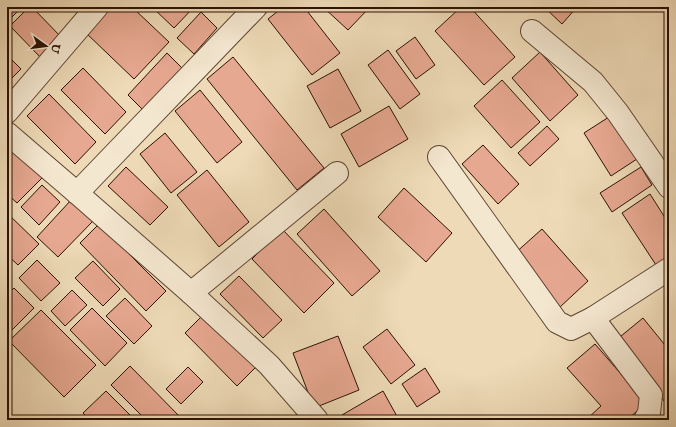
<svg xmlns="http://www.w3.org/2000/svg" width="676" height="427" font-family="'IM FELL English',serif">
  <rect width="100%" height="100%" fill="#eedab7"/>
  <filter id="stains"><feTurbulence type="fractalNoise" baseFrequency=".005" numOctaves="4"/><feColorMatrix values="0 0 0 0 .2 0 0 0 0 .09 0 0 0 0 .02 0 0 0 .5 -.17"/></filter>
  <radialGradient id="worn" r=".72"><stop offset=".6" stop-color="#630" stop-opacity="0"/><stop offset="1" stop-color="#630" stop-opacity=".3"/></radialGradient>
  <g fill="#e7a891" stroke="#2b1103">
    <polygon points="7,7 22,7 7,22"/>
    <polygon points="29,7 32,7 63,39 43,60 10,26"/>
    <polygon points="109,7 132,7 169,42 134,79 85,32"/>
    <polygon points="152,7 194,7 174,28"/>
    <polygon points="283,7 304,7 340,53 312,75 268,19"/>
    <polygon points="323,7 370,7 348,30"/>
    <polygon points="461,7 470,7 515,57 484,85 435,31"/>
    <polygon points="544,7 577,7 562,24"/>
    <polygon points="201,12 217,28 194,54 177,38"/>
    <polygon points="415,37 435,65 416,79 396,51"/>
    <polygon points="388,50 420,94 400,109 368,65"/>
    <polygon points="540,52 578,95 550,121 512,78"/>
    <polygon points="167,53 182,68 143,110 128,95"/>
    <polygon points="7,55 21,69 7,83"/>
    <polygon points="233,57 324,168 297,190 207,79"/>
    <polygon points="83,68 126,112 105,134 61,90"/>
    <polygon points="338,69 361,111 330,128 307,86"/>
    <polygon points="502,80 540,122 511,148 474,106"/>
    <polygon points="200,90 242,142 217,163 175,111"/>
    <polygon points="49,94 96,142 75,164 27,116"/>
    <polygon points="389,106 408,139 359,167 341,134"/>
    <polygon points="612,115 640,157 611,176 584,133"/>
    <polygon points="547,126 559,139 530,166 518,153"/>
    <polygon points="165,133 197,172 171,193 140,154"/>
    <polygon points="7,141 44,176 17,203 7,194"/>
    <polygon points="483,145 519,184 498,204 462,164"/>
    <polygon points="126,167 168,207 150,225 108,186"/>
    <polygon points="641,167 652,185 612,212 600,193"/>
    <polygon points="207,170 249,222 219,247 177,195"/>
    <polygon points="42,185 60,202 39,225 21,207"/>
    <polygon points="404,188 452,233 426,262 378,217"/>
    <polygon points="650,194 669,224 669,256 656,265 622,213"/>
    <polygon points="72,199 94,220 58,257 37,237"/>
    <polygon points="324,209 380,271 352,296 297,234"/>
    <polygon points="7,213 39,244 18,265 7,255"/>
    <polygon points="99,224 166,291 146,311 80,243"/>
    <polygon points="282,229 334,283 304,313 252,259"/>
    <polygon points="542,229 588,281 560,307 513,255"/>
    <polygon points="37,260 60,283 41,301 19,278"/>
    <polygon points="93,261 120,289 103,306 75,278"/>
    <polygon points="239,276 282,320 263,338 220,294"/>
    <polygon points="14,288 34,308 7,335 7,295"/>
    <polygon points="72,290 87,305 65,326 51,311"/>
    <polygon points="125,298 152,326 134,344 106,316"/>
    <polygon points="92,308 127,343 105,366 70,330"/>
    <polygon points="41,310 96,365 64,397 9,341"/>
    <polygon points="204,314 256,367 237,386 185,333"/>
    <polygon points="643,318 669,350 669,407 615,341"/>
    <polygon points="387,329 415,365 391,384 363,347"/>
    <polygon points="338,336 359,390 314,408 293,353"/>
    <polygon points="595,344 646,403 627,420 590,420 588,418 601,406 567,368"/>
    <polygon points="130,366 183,420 146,420 111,385"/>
    <polygon points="188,367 203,382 181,404 166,389"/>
    <polygon points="425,368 440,392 417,407 402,384"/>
    <polygon points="106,391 135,420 90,420 83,413"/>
    <polygon points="383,391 399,420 344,420 342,415"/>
  </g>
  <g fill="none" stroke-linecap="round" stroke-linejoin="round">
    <defs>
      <g id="minor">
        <polyline points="532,31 593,82 618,113 669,187"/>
        <polyline points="7,112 97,7"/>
        <polyline points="7,133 77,193 191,293 269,365 317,420"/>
        <polyline points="439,157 557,322 571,329 593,318 669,269"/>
        <polyline points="77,193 256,7"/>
        <polyline points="191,293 337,173"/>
        <polyline points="593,318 651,395 649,413 645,420"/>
      </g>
    </defs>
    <use href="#minor" stroke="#5c4330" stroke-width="24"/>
    <use href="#minor" stroke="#f4e7d0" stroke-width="22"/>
  </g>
  <rect width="676" height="427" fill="none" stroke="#eedab7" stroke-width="24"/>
  <rect x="8" y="8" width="660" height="411" fill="none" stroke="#2b1103" stroke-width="2"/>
  <rect x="12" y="12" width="652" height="403" fill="none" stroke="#2b1103"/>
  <g transform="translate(46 46) rotate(104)" stroke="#f4e7d0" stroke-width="3" paint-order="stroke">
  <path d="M0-3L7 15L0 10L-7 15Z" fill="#2b1103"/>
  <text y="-6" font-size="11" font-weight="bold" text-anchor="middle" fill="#2b1103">U</text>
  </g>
  <rect width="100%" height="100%" filter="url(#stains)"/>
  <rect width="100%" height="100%" fill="url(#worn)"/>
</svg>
